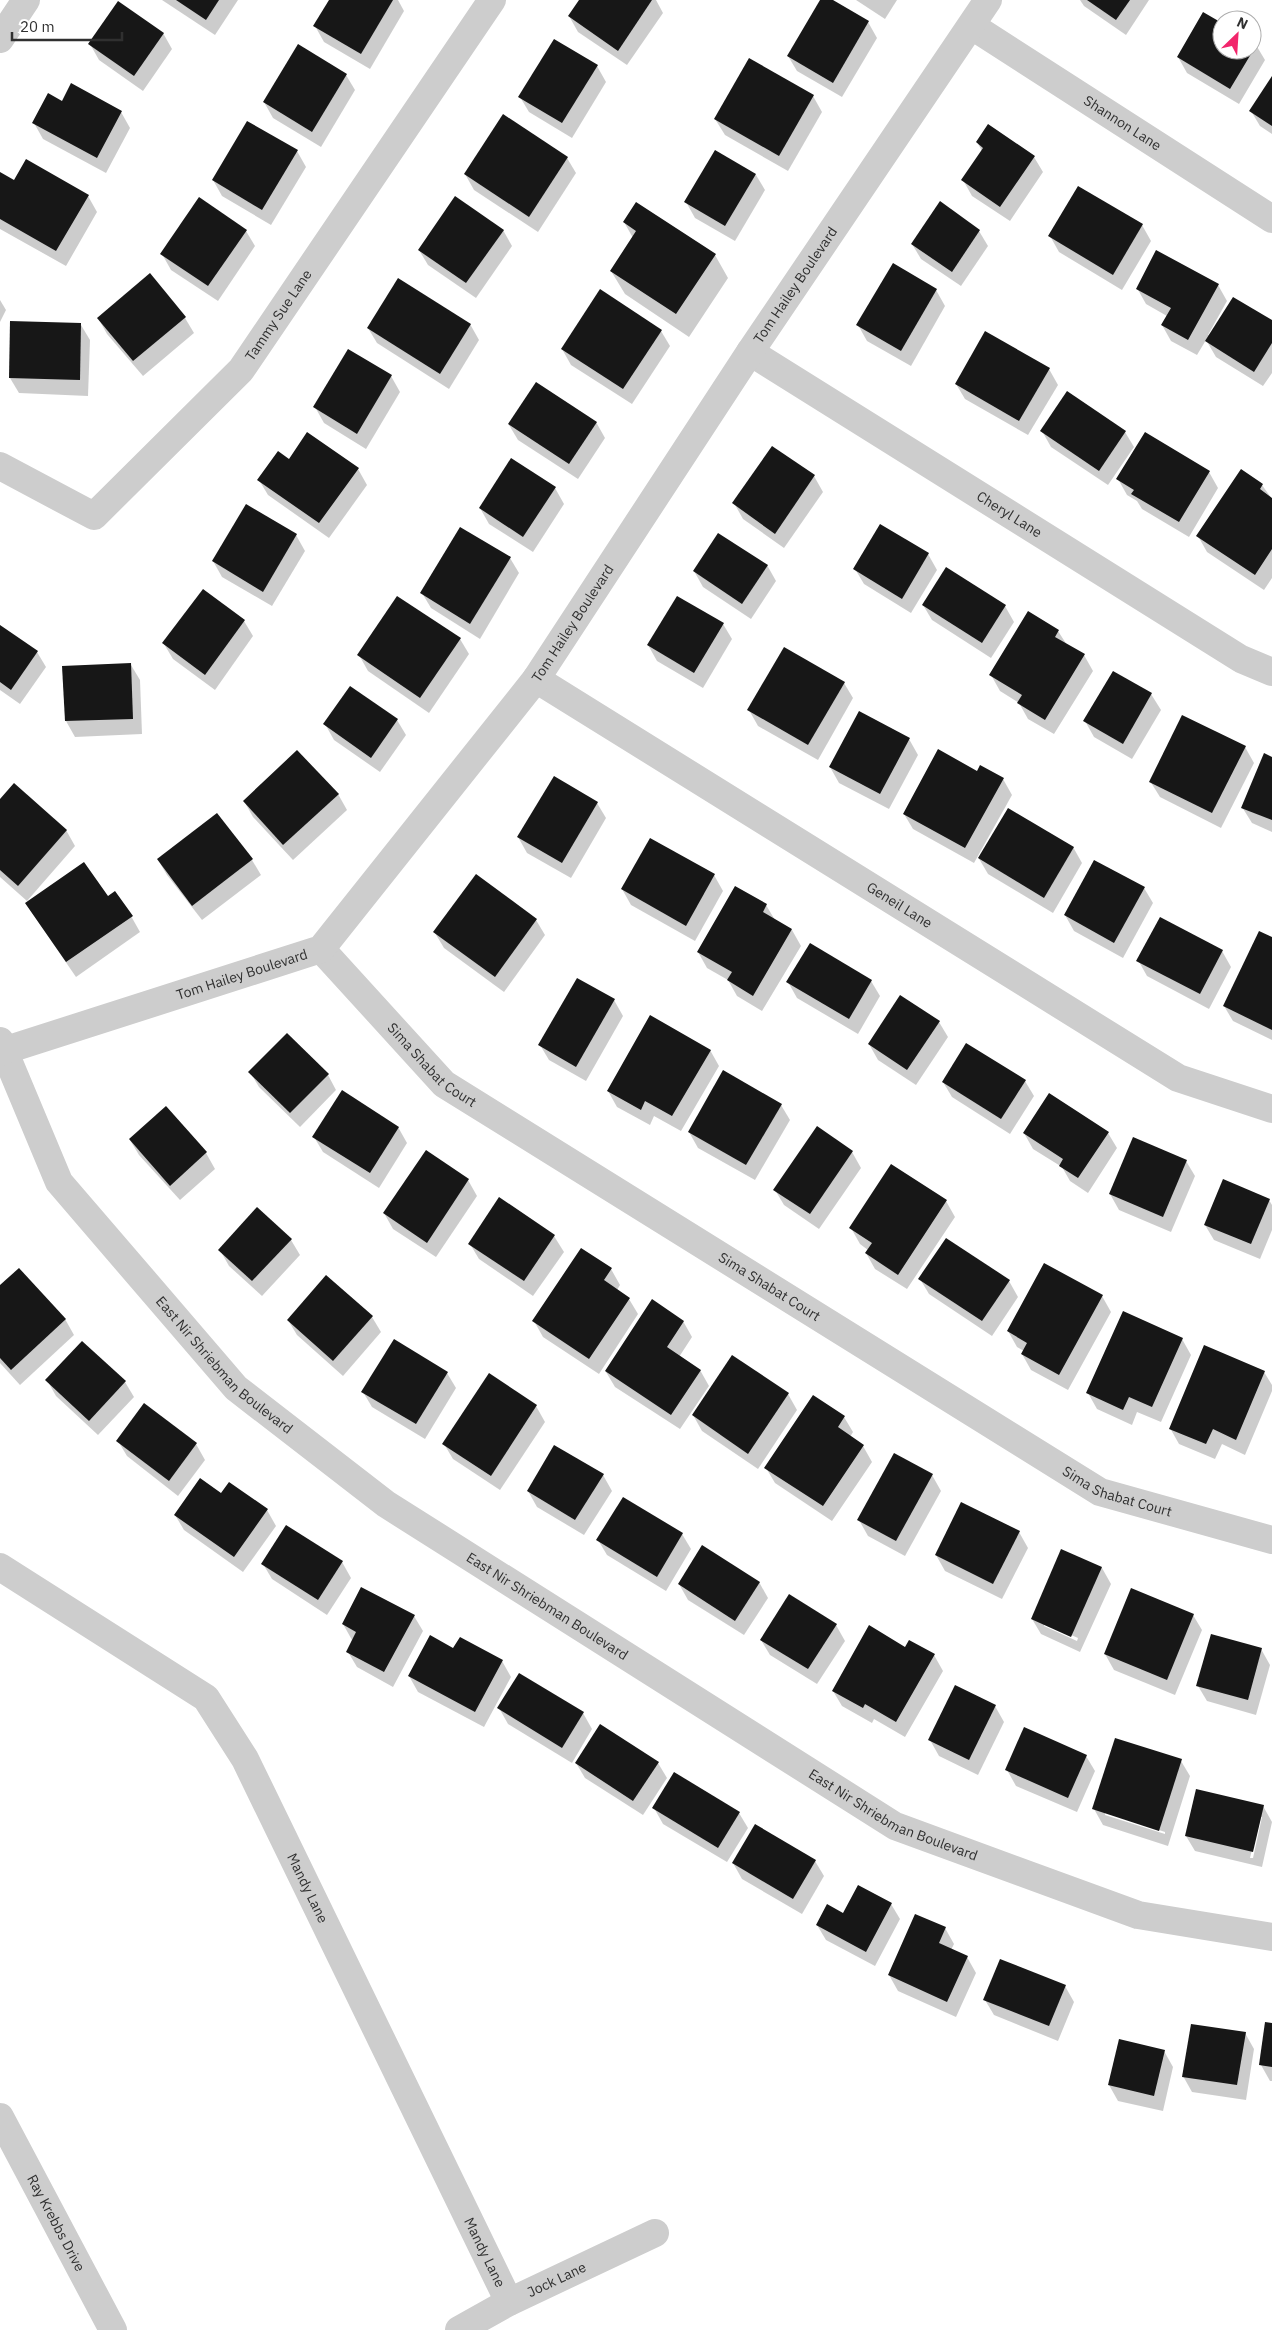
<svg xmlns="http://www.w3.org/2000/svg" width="1272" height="2330" font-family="'IBM Plex Sans',sans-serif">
  <rect width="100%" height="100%" fill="#fff"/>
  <g fill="#0003" fill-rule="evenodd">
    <polygon points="162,0 238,0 215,35"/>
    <polygon points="330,0 398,0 404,11 370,69 324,42 315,26"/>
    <polygon points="581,0 656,0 663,13 627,65 578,32 569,16"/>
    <polygon points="821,0 830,0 868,22 877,38 842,97 797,71 788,56"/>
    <polygon points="856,0 897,0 885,19"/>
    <polygon points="1080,0 1149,0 1126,35 1084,6"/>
    <polygon points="1222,25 1222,50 1252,50 1252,43 1256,45 1265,60 1239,104 1187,73 1178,57"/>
    <polygon points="163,33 172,49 143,91 99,60 90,44"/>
    <polygon points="597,66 606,82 572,138 529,112 520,97"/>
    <polygon points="346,75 355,90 321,147 273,118 264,102"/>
    <polygon points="1272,79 1272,134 1260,126 1251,111"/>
    <polygon points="813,96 822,112 788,171 725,135 715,119"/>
    <polygon points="62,103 121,112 130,128 106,173 43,139 34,123"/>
    <polygon points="977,142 1034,157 1043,172 1010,221 972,196 963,180 982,151"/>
    <polygon points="297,151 306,167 271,225 222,196 213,180"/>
    <polygon points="567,158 576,173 538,232 474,190 465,174"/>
    <polygon points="0,173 15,182 88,196 97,212 66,266 0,229"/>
    <polygon points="756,175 765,190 735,241 695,218 686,202"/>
    <polygon points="624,222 715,255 728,278 689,337 625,294 611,271 633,238"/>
    <polygon points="1142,225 1151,241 1122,290 1059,252 1050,236"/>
    <polygon points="503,230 512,246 476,298 428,265 419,250"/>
    <polygon points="246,231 255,246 218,301 171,270 162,254"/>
    <polygon points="979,231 988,246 961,286 921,259 912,244"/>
    <polygon points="150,275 185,318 194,333 143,376 107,334 98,318"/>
    <polygon points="1218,285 1227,301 1208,335 1272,322 1272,373 1263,386 1216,357 1206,340 1197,355 1171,341 1162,325 1167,316 1146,304 1137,288"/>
    <polygon points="936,290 945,306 911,366 867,341 858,325"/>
    <polygon points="0,300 6,310 0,322"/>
    <polygon points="470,324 479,340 449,389 377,343 368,328"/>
    <polygon points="81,325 90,340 88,396 19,393 10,378"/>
    <polygon points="661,331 670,346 632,404 571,365 562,349"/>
    <polygon points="348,351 391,376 400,392 366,449 324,423 315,407"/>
    <polygon points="1049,369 1058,385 1028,435 965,399 956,384"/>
    <polygon points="596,422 605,438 578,479 518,440 509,425"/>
    <polygon points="1042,431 1125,432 1134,447 1108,485 1051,447"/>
    <polygon points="772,447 814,476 823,492 784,548 743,519 734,503"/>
    <polygon points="289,460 358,469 367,485 329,538 268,495 259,480"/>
    <polygon points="1209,472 1218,488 1189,537 1142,509 1137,501 1127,495 1118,479"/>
    <polygon points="1262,485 1272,499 1272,578 1264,590 1207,552 1198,536"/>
    <polygon points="555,488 564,504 533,552 489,524 480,508"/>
    <polygon points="881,526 928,554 937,570 911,613 864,584 855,569"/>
    <polygon points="296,535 305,551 272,606 222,577 213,561"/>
    <polygon points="510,558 519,573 480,639 431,608 422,593"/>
    <polygon points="767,565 776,581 751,619 703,587 694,571"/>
    <polygon points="923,605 1005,606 1014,622 991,658 932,620"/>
    <polygon points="244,621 253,636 215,690 173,659 164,644"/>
    <polygon points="723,624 732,639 703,688 657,661 648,645"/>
    <polygon points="0,627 37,652 46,667 20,704 0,690"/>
    <polygon points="1058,631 1067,645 1084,655 1093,671 1054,734 1028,719 1019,703 1000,691 991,675"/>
    <polygon points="460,639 469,654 429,713 368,671 359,655"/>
    <polygon points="131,665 140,680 142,734 75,737 66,721 64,667"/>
    <polygon points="1113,672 1151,694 1161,710 1132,759 1094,737 1085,721"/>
    <polygon points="844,683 853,698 818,760 758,726 749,710"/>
    <polygon points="397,720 406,735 380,772 334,740 325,724"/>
    <polygon points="909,739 918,755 889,809 839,783 830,767"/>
    <polygon points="1245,747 1254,763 1221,828 1160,797 1150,781"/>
    <polygon points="1272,758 1272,832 1252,823 1242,807"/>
    <polygon points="977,772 1003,779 1012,795 974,863 913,829 904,814"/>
    <polygon points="338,794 347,810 293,860 253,817 244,801"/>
    <polygon points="0,801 66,830 75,846 27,901 0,877"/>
    <polygon points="597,803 606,818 571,878 527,853 518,837"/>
    <polygon points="217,814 252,860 261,875 202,920 167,875 158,860"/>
    <polygon points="1073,847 1082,863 1053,913 988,874 978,857"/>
    <polygon points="714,875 723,891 695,941 631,905 622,889"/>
    <polygon points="1144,888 1153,903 1123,958 1074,931 1065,915"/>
    <polygon points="108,898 131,916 140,932 76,977 26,904"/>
    <polygon points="766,905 775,920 792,930 801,946 762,1011 737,996 728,980 707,968 698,952"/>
    <polygon points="1160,919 1222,951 1231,967 1209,1009 1147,976 1138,960"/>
    <polygon points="536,920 545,935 504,992 444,948 435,933"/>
    <polygon points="1272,938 1272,1040 1233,1021 1224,1006"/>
    <polygon points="871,981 880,996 858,1034 797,998 788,982"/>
    <polygon points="614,1000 623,1016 586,1081 549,1060 540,1045"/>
    <polygon points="939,1022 948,1037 916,1085 878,1060 869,1044"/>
    <polygon points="710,1050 719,1066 681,1131 654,1116 650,1125 617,1107 608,1091"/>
    <polygon points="250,1072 328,1075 336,1090 300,1127 259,1087"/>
    <polygon points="1025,1081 1034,1096 1010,1134 952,1097 943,1082"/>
    <polygon points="781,1105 790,1120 755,1180 698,1148 689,1132"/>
    <polygon points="166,1108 206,1153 215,1169 180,1200 139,1155 130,1140"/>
    <polygon points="398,1127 407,1143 379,1188 323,1152 314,1137"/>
    <polygon points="818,1128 852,1152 861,1168 819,1229 784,1205 775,1190"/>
    <polygon points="1024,1133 1108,1133 1117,1148 1088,1193 1070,1181 1062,1167 1033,1149"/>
    <polygon points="1186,1161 1195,1176 1171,1232 1119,1210 1110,1194"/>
    <polygon points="468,1180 477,1196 436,1257 393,1229 384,1213"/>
    <polygon points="500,1199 554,1236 564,1252 533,1296 479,1259 470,1244"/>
    <polygon points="1269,1200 1272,1205 1272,1230 1260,1259 1214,1240 1205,1225"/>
    <polygon points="946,1201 955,1217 907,1289 875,1269 866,1253 868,1250 860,1244 851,1228"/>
    <polygon points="291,1240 300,1255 262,1296 229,1266 220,1250"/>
    <polygon points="582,1250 611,1269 620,1285 617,1290 629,1299 638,1314 599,1374 543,1337 534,1321"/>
    <polygon points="920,1279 1009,1281 1018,1297 992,1336 929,1294"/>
    <polygon points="0,1287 65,1319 74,1335 20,1385 0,1363"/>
    <polygon points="1102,1296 1111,1312 1068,1390 1031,1370 1022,1354 1024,1351 1017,1347 1008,1331"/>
    <polygon points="372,1317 381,1332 343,1376 297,1335 288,1320"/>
    <polygon points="683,1321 692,1337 679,1357 700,1370 709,1386 680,1429 615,1387 606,1372"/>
    <polygon points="1182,1339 1191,1355 1161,1422 1137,1412 1132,1425 1097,1409 1088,1393"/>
    <polygon points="733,1357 788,1394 797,1410 758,1469 702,1431 693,1415"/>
    <polygon points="1264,1372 1272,1385 1272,1391 1245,1455 1222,1444 1215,1459 1179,1444 1170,1428"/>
    <polygon points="447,1373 456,1388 425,1439 372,1407 363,1392"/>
    <polygon points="47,1380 125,1382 134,1397 98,1435 56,1396"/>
    <polygon points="145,1405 196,1444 205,1460 178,1496 127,1456 118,1441"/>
    <polygon points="536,1406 545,1422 500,1490 453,1459 444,1444"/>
    <polygon points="844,1417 853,1432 850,1437 863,1446 872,1462 832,1521 775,1483 766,1468"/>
    <polygon points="603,1475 612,1491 584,1535 537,1507 528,1491"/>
    <polygon points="932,1475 941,1491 905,1556 868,1536 859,1520"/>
    <polygon points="222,1495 267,1510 276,1526 243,1572 184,1530 175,1515"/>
    <polygon points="1019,1532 1028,1548 1002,1599 945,1571 936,1555"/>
    <polygon points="682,1534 691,1549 666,1591 607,1555 598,1540"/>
    <path d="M1062,1551L1102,1568L1111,1584L1080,1652L1041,1634L1032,1619ZM1044,1623L1078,1638L1077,1641L1044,1626Z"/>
    <polygon points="342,1562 351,1578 327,1615 272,1579 263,1564"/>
    <polygon points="759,1582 768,1598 744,1635 688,1600 679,1584"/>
    <polygon points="1193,1615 1202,1630 1175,1695 1114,1670 1105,1654"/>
    <polygon points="414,1616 423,1631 393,1687 357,1667 348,1652 352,1640 343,1624"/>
    <polygon points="836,1625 845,1641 817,1684 770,1655 761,1640"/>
    <polygon points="906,1648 934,1655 943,1671 905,1737 874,1719 872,1723 842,1706 833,1691"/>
    <polygon points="1261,1649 1270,1665 1256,1715 1207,1701 1198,1686"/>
    <polygon points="454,1650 502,1661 511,1677 484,1727 418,1692 409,1676"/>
    <polygon points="995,1706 1004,1722 978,1775 939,1756 930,1740"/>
    <polygon points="499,1708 583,1713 592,1729 572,1763 508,1724"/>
    <polygon points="1086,1756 1095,1771 1077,1812 1016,1786 1007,1770"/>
    <path d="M1181,1761L1190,1776L1168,1846L1103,1825L1094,1809ZM1105,1812L1165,1832V1834L1105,1815Z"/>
    <polygon points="576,1763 658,1763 667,1778 643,1815 585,1778"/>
    <path d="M1263,1806L1272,1822L1262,1867L1195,1851L1186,1836ZM1260,1817H1262L1253,1858H1250Z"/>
    <polygon points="654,1808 739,1813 748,1828 727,1862 663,1824"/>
    <polygon points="815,1861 824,1876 802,1914 742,1879 733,1863"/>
    <polygon points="891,1904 900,1919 875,1966 826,1940 817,1925 844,1914"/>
    <polygon points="945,1928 954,1944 951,1950 967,1957 976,1973 956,2017 898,1991 889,1975"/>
    <polygon points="1065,1986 1074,2002 1058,2041 994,2015 985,2000"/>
    <polygon points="1272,2024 1272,2081 1270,2081 1261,2065"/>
    <polygon points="1245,2033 1254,2049 1246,2100 1192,2092 1183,2076"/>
    <polygon points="1164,2051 1173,2067 1163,2111 1118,2101 1109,2085"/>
  </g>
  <g fill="#171717">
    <polygon points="176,0 219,0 206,20"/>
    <polygon points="329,0 393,0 361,54 313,26"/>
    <polygon points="579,0 652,0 618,51 568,16"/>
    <polygon points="820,0 833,0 869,21 833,83 787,56"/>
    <polygon points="1087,0 1130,0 1116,20"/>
    <polygon points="118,1 164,33 134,76 88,44"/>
    <polygon points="1203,12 1222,23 1222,50 1252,50 1252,41 1257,44 1230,89 1177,57"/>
    <polygon points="554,39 598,65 562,123 518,97"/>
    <polygon points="298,44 347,74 312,132 263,102"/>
    <polygon points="749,58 814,95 779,156 714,119"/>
    <polygon points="1272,76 1272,126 1249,111"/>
    <polygon points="71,83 122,111 97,158 32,123 48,93 62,101"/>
    <polygon points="503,114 568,157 529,217 464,174"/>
    <polygon points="247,121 298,150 262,210 212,180"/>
    <polygon points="988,124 1035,156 1000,207 961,180 983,148 976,142"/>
    <polygon points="715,150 756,174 725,226 684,202"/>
    <polygon points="26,159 89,195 56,251 0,219 0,172 14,180"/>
    <polygon points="1078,186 1143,224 1113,275 1048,236"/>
    <polygon points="455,196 504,230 466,283 418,250"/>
    <polygon points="199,197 247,230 208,286 160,254"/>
    <polygon points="940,201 980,230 952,272 911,244"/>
    <polygon points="636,202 716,254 676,314 610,271 636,231 623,222"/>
    <polygon points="1156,250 1219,284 1188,340 1161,325 1171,308 1136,289"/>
    <polygon points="893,263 937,289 901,351 856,325"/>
    <polygon points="150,273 186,317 133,361 97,318"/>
    <polygon points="398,278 471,324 440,374 367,328"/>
    <polygon points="600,289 662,330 623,389 561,349"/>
    <polygon points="1233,297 1272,320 1272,343 1254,372 1205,341"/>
    <polygon points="10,321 81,323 80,380 9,378"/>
    <polygon points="985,331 1050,368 1019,421 955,384"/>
    <polygon points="348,349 392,375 357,434 313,407"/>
    <polygon points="536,382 597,422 569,464 508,424"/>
    <polygon points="1067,391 1126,431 1099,471 1040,431"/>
    <polygon points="307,432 359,468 319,523 257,480 278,451 289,459"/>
    <polygon points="1145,432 1210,471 1179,522 1131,494 1134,490 1116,479"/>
    <polygon points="772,446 815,475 775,534 732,503"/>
    <polygon points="511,458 556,487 523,537 479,508"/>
    <polygon points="1241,469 1263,484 1260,489 1272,498 1272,549 1255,575 1196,536"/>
    <polygon points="246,504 297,534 263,592 212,561"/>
    <polygon points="880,524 929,553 902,599 853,569"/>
    <polygon points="460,527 511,557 470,624 420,593"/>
    <polygon points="718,533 768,565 742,604 693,571"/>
    <polygon points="946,567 1006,605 982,643 922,605"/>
    <polygon points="203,589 245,620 205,675 162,643"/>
    <polygon points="397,596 461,638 420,698 357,655"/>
    <polygon points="677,596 724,623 694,673 647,645"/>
    <polygon points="1028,611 1059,630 1055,637 1085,654 1045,720 1017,703 1022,695 989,675"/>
    <polygon points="0,625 38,651 11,690 0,682"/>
    <polygon points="784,647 845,682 808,745 747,710"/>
    <polygon points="131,663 133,719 65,721 62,666"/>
    <polygon points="1113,671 1152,693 1123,744 1083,721"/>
    <polygon points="350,686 398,719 371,758 323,724"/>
    <polygon points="859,711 910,738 880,794 829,767"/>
    <polygon points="1182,715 1246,746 1212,813 1149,782"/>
    <polygon points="938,749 977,771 980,765 1004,778 965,848 903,814"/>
    <polygon points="297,750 339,794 283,845 243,801"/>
    <polygon points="1264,753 1272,757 1272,820 1241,808"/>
    <polygon points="554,776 598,802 562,863 517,837"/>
    <polygon points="14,783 67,830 18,886 0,870 0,799"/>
    <polygon points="1008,808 1074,847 1044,898 978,858"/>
    <polygon points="217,813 253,859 192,906 157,859"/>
    <polygon points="650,838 715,874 686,926 621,889"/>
    <polygon points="1094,860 1145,887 1114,943 1064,915"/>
    <polygon points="84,862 108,896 115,891 133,916 66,962 25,903"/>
    <polygon points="476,874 537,919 495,977 433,932"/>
    <polygon points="735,886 767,904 763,912 792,929 753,996 727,980 732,972 697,952"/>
    <polygon points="1160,917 1223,950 1200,994 1136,961"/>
    <polygon points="1259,931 1272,937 1272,1030 1223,1006"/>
    <polygon points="810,943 872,980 849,1019 786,982"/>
    <polygon points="577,978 615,999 576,1067 538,1045"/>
    <polygon points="900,995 940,1021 907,1070 868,1044"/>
    <polygon points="650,1015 711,1050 672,1116 645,1101 641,1110 607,1091"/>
    <polygon points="287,1033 329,1074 290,1113 248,1072"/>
    <polygon points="966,1043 1026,1080 1001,1119 942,1082"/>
    <polygon points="723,1070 782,1104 746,1165 688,1132"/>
    <polygon points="342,1090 399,1127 370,1173 312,1137"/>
    <polygon points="1049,1093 1109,1132 1078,1178 1059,1166 1063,1159 1023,1133"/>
    <polygon points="166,1106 207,1152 170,1186 129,1139"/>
    <polygon points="817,1126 853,1151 810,1214 773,1190"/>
    <polygon points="1133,1137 1187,1160 1163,1217 1109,1194"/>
    <polygon points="426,1150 469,1179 427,1243 383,1213"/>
    <polygon points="891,1164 947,1200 898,1275 865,1253 872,1243 849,1228"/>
    <polygon points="1223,1179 1270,1199 1251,1244 1204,1225"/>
    <polygon points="499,1197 555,1235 524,1281 468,1244"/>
    <polygon points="257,1207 292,1239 252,1281 218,1250"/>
    <polygon points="946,1238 1010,1280 982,1321 918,1279"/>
    <polygon points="581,1248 612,1268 604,1280 630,1298 589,1359 532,1321"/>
    <polygon points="1044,1263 1103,1295 1059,1375 1021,1354 1027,1343 1007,1331"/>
    <polygon points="19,1268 66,1319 11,1370 0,1358 0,1285"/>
    <polygon points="326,1275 373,1316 333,1361 287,1320"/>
    <polygon points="652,1299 684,1321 667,1347 701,1370 671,1415 605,1371"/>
    <polygon points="1123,1311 1183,1338 1152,1407 1129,1397 1123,1410 1086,1393"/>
    <polygon points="394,1339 448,1372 416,1424 361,1392"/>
    <polygon points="82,1341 126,1381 89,1421 45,1380"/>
    <polygon points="1204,1345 1265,1371 1236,1440 1213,1429 1206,1444 1169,1429"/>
    <polygon points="732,1355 789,1393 748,1454 692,1415"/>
    <polygon points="489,1373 537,1405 491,1476 442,1444"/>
    <polygon points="813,1395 845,1416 838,1427 864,1445 823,1506 764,1468"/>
    <polygon points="144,1403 197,1443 169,1481 116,1441"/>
    <polygon points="554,1445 604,1474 575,1520 527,1491"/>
    <polygon points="894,1453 933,1474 896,1541 857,1520"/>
    <polygon points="200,1478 221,1493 229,1482 268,1509 234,1557 174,1515"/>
    <polygon points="623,1497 683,1533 657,1577 596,1540"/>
    <polygon points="961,1502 1020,1531 993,1584 935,1555"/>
    <polygon points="286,1525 343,1561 318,1600 261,1564"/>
    <polygon points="702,1545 760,1582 735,1621 678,1584"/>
    <polygon points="1061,1549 1102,1567 1071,1637 1031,1619"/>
    <polygon points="361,1587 415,1615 384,1672 346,1652 356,1632 342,1624"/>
    <polygon points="1131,1588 1194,1614 1167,1680 1104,1654"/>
    <polygon points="789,1594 837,1624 808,1669 760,1640"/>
    <polygon points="869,1625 905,1647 909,1640 935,1654 896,1722 865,1704 863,1708 832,1691"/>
    <polygon points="1211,1634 1262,1648 1248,1700 1196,1686"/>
    <polygon points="430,1635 453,1648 460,1637 503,1660 475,1712 408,1676"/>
    <polygon points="519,1673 584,1712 562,1748 497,1708"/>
    <polygon points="955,1685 996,1705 969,1760 928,1740"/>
    <polygon points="600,1724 659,1762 633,1801 575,1763"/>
    <polygon points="1024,1727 1087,1755 1068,1798 1005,1770"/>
    <polygon points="1115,1738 1182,1759 1159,1831 1092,1809"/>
    <polygon points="674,1772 740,1812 718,1848 652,1808"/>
    <polygon points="1196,1789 1264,1805 1253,1852 1185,1836"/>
    <polygon points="755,1824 816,1860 793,1899 732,1863"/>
    <polygon points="858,1885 892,1903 866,1952 816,1925 827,1904 843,1913"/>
    <polygon points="915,1914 946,1927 939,1943 968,1956 947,2002 888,1975"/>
    <polygon points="1000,1959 1066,1985 1049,2026 983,2000"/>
    <polygon points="1265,2022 1272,2023 1272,2067 1259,2065"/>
    <polygon points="1191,2024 1246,2032 1237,2085 1182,2077"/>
    <polygon points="1119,2039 1165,2050 1154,2096 1108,2085"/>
  </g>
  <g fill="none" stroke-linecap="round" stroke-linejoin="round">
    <g stroke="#cdcdcd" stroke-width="28">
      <path id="s1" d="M972,26L1272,219"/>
      <polyline points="0,39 26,0"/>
      <path id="s2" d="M750,352L1241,659L1272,672"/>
      <path id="s3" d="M0,466L94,516L241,370L492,0"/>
      <path id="s4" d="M536,679L1178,1078L1272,1109"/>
      <path id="s5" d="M321,949L444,1084L1100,1492L1272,1540"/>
      <path id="s6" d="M0,1041L59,1182L236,1388L386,1504L895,1826L1138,1915L1272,1937"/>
      <path id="s7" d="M0,1052L321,949L536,679L750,352L988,0"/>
      <path id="s8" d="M0,1567L206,1698L245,1759L509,2302"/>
      <path id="s9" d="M0,2117L113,2330"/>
      <path id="s10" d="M459,2330L509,2302L655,2233"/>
    </g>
  </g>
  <g text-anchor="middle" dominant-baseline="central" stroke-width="5" stroke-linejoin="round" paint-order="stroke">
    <g font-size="14" fill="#303030" stroke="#fff">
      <text stroke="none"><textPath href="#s1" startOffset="179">Shannon Lane</textPath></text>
      <text stroke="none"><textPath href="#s7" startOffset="1154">Tom Hailey Boulevard</textPath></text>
      <text stroke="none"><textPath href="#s3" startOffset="380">Tammy Sue Lane</textPath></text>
      <text stroke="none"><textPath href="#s2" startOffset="306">Cheryl Lane</textPath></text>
      <text stroke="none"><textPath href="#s7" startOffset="749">Tom Hailey Boulevard</textPath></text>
      <text stroke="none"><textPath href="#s4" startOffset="428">Geneil Lane</textPath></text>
      <text stroke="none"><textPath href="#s7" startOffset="254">Tom Hailey Boulevard</textPath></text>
      <text stroke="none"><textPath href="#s5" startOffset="161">Sima Shabat Court</textPath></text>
      <text stroke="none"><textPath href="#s5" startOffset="566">Sima Shabat Court</textPath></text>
      <text stroke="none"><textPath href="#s6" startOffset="400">East Nir Shriebman Boulevard</textPath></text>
      <text stroke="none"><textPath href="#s5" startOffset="971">Sima Shabat Court</textPath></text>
      <text stroke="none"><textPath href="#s6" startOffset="805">East Nir Shriebman Boulevard</textPath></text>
      <text stroke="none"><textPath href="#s6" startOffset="1210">East Nir Shriebman Boulevard</textPath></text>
      <text stroke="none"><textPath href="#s8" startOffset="460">Mandy Lane</textPath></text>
      <text stroke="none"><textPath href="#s9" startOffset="120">Ray Krebbs Drive</textPath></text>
      <text stroke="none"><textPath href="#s8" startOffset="865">Mandy Lane</textPath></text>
      <text stroke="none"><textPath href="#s10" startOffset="110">Jock Lane</textPath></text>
    </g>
  </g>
  <g transform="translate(1237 35) rotate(25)"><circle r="24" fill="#ffffff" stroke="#acacac"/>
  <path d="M0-4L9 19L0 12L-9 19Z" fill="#f2266c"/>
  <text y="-8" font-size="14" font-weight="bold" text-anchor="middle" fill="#303030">N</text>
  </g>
  <path d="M12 32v8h110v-8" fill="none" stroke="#303030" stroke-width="2.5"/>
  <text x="20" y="32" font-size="15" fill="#303030" stroke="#ffffff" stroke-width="4" paint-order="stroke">20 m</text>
</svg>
